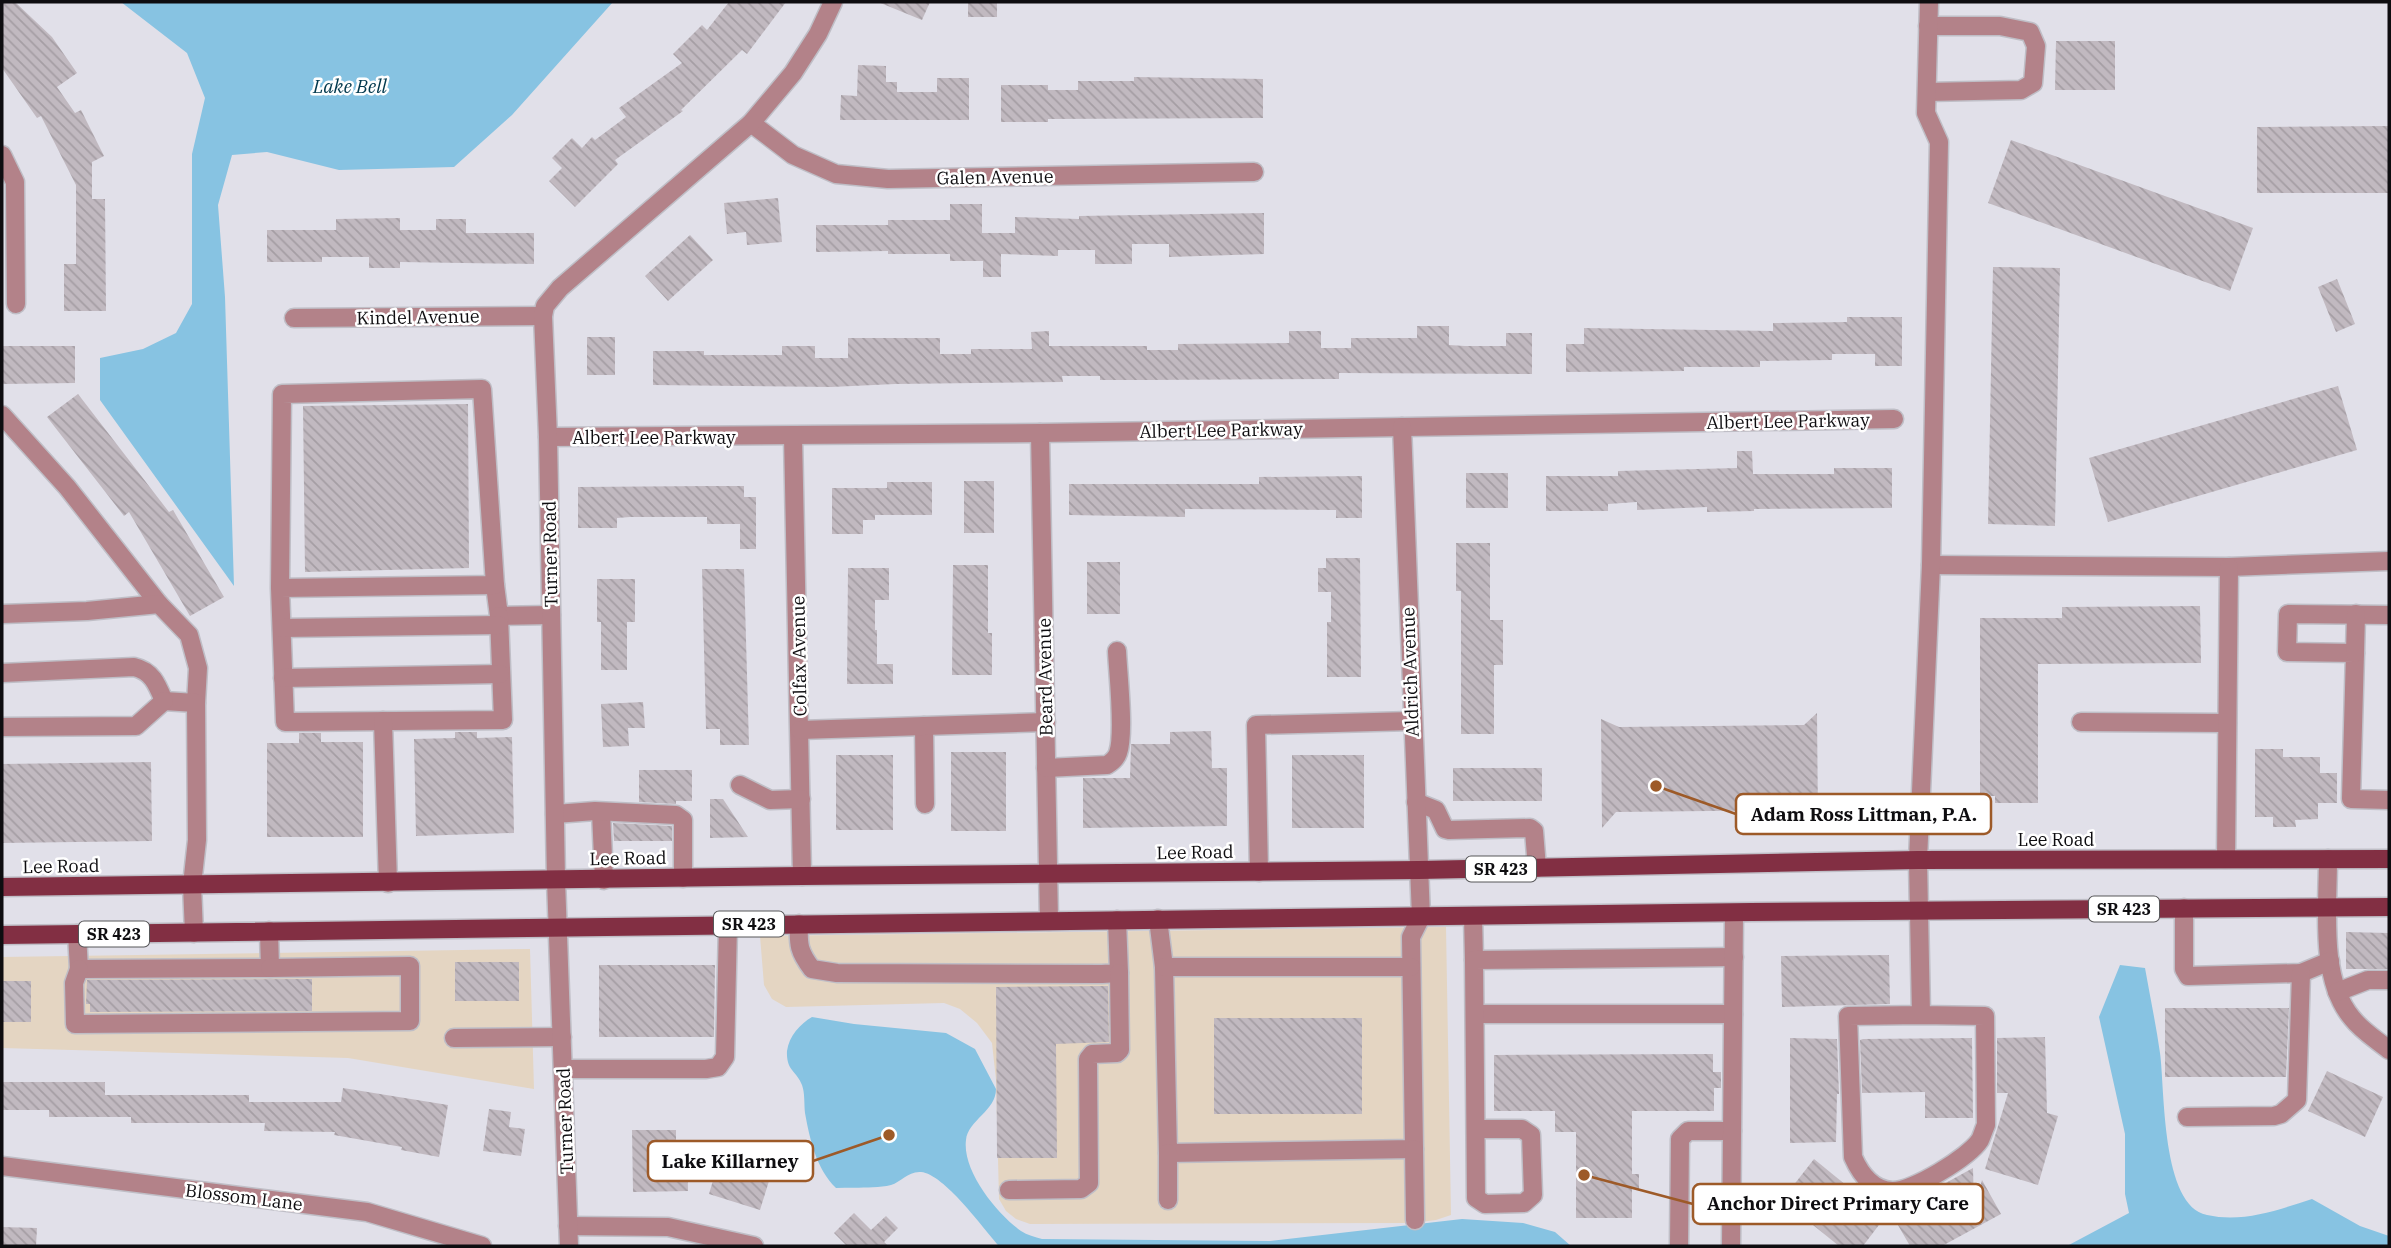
<svg xmlns="http://www.w3.org/2000/svg" width="2391" height="1248" font-family="'IBM Plex Serif',serif">
  <defs>
    <pattern id="building-back-hatch" width="6" height="6" patternUnits="userSpaceOnUse" patternTransform="scale(1.75)"><rect width="6" height="6" fill="#c1b9c0"/><path d="M-1 5l2 2M0 0l6 6M5-1l2 2" fill="none" stroke="#a59ea4"/></pattern>
  </defs>
  <rect width="100%" height="100%" fill="#e1e0e9"/>
  <g fill="#e4d5c2">
    <polygon points="1446,927 1451,1215 1436,1220 1413,1223 1030,1224 1016,1219 1006,1211 999,1199 996,1080 992,1043 977,1023 960,1009 944,1003 786,1007 772,999 764,985 760,936"/>
    <polygon points="530,949 534,1089 348,1058 2,1048 2,957"/>
  </g>
  <g fill="#87c3e2">
    <polygon points="121,2 613,2 512,115 454,167 339,170 267,152 232,155 218,205 225,297 234,586 100,400 100,358 143,349 176,333 192,304 192,154 205,98 187,53"/>
    <path d="M2120,965L2145,968C2150,996 2156,1025 2160,1053C2165,1089 2161,1206 2207,1215C2243,1223 2278,1210 2312,1199L2360,1226L2389,1236V1246H2067L2129,1213L2125,1194V1134L2099,1017Z"/>
    <path d="M812,1017L854,1024L946,1033L975,1049L996,1089C996,1111 968,1120 966,1140C962,1171 997,1214 1021,1231C1027,1235 1035,1237 1042,1239L1270,1241L1462,1219L1523,1223L1555,1232L1571,1246H999C983,1228 944,1174 921,1172C908,1171 901,1182 891,1185C874,1189 853,1187 836,1188C816,1168 810,1140 805,1113C804,1104 805,1093 802,1085C797,1071 786,1071 787,1051C789,1036 800,1024 812,1017Z"/>
  </g>
  <g fill="url(#building-back-hatch)">
    <polygon points="2,2 15,2 52,37 77,73 57,87 75,113 81,110 104,156 92,162 92,199 105,199 106,311 64,311 64,264 76,264 76,185 41,116 37,118 2,68"/>
    <polygon points="729,2 786,2 747,54 742,50 681,110 683,111 615,160 618,164 575,207 549,181 562,168 552,158 572,138 582,148 592,137 595,140 626,117 619,108 682,63 673,54 702,25 707,30"/>
    <polygon points="878,2 930,2 922,20"/>
    <rect x="968" y="2" width="29" height="15"/>
    <polygon points="2056,41 2115,41 2115,90 2055,90"/>
    <polygon points="858,65 886,66 886,82 897,82 897,92 937,92 937,78 969,78 969,120 840,120 841,95 857,96"/>
    <polygon points="1134,77 1263,79 1263,118 1048,119 1048,122 1001,122 1001,85 1048,85 1048,90 1078,90 1078,81 1134,81"/>
    <polygon points="2389,126 2389,193 2257,193 2257,127"/>
    <polygon points="2011,140 2253,228 2230,291 1988,203"/>
    <polygon points="778,198 782,242 747,245 746,232 727,234 724,203"/>
    <polygon points="950,204 982,204 982,233 1015,233 1015,217 1079,219 1079,216 1264,213 1264,254 1169,257 1169,244 1132,244 1132,264 1095,264 1095,250 1058,250 1058,256 1001,254 1001,277 983,277 983,261 950,261 950,254 888,254 888,251 816,252 816,225 888,225 888,220 950,220"/>
    <polygon points="400,218 400,230 436,230 436,219 466,219 466,233 534,233 534,264 400,262 400,268 369,268 369,257 322,257 322,262 267,262 267,230 336,230 336,219"/>
    <polygon points="690,235 713,260 668,301 645,276"/>
    <polygon points="1993,267 2060,268 2055,526 1988,524"/>
    <polygon points="2337,279 2355,324 2336,332 2318,287"/>
    <polygon points="1847,317 1902,317 1902,366 1875,366 1875,354 1832,354 1832,360 1760,361 1760,367 1684,367 1684,371 1566,372 1566,344 1584,344 1584,328 1773,331 1773,323 1847,322"/>
    <polygon points="1417,326 1449,326 1449,345 1465,346 1506,346 1506,333 1532,333 1532,374 1339,373 1339,379 1147,380 1100,380 1100,376 1062,376 1063,382 895,384 831,387 653,385 653,351 704,351 704,355 782,355 782,346 815,346 815,358 848,358 848,338 940,338 940,354 971,354 971,349 1032,349 1031,332 1049,331 1049,346 1147,346 1147,350 1178,350 1178,344 1289,343 1289,331 1321,331 1321,348 1351,348 1351,338 1417,338"/>
    <rect x="587" y="337" width="28" height="38"/>
    <polygon points="2,346 75,346 75,383 2,384"/>
    <polygon points="2338,386 2357,450 2108,522 2089,458"/>
    <polygon points="78,394 169,512 173,510 224,597 190,616 129,512 124,516 47,417"/>
    <polygon points="468,404 469,568 305,572 303,406"/>
    <polygon points="1737,451 1752,451 1753,474 1834,474 1834,468 1892,468 1892,508 1754,509 1754,511 1707,512 1707,507 1637,510 1637,502 1608,504 1608,511 1546,511 1546,476 1618,476 1618,471 1737,468"/>
    <rect x="1466" y="473" width="42" height="35"/>
    <polygon points="1362,476 1362,518 1336,518 1336,510 1185,509 1185,517 1069,515 1069,484 1259,484 1259,477"/>
    <rect x="964" y="481" width="30" height="52"/>
    <polygon points="887,482 932,482 932,515 875,515 875,520 863,520 863,534 832,534 832,488 887,488"/>
    <polygon points="707,486 744,486 744,497 756,497 756,549 740,549 740,524 707,524 707,517 630,517 617,518 617,528 578,528 578,487"/>
    <polygon points="1456,543 1490,543 1490,620 1503,620 1503,665 1494,665 1494,734 1461,734 1461,591 1456,591"/>
    <polygon points="1326,558 1360,558 1361,677 1327,677 1327,622 1331,622 1331,592 1318,592 1318,568 1326,568"/>
    <rect x="1087" y="562" width="33" height="52"/>
    <polygon points="953,565 988,565 988,633 992,633 992,675 952,675"/>
    <polygon points="848,568 889,568 889,600 875,600 875,630 877,630 877,664 893,664 893,684 847,684"/>
    <polygon points="702,569 744,569 749,745 720,745 720,729 706,729"/>
    <polygon points="597,579 635,579 635,622 627,622 627,670 601,670 601,622 597,622"/>
    <polygon points="2200,606 2201,663 2038,664 2038,803 1995,803 1995,796 1980,796 1980,618 2062,618 2062,607"/>
    <polygon points="643,702 645,728 628,728 629,746 603,747 601,704"/>
    <polygon points="1817,713 1818,821 1802,810 1616,812 1602,828 1601,719 1619,727 1804,725"/>
    <polygon points="1211,731 1212,768 1227,768 1227,826 1083,828 1083,778 1130,778 1131,744 1170,744 1170,732"/>
    <polygon points="455,732 477,732 477,738 512,737 514,833 416,836 414,739 455,738"/>
    <polygon points="299,733 321,733 321,742 363,742 363,837 267,837 267,743 299,743"/>
    <polygon points="2255,749 2283,749 2283,757 2320,757 2320,773 2337,773 2337,803 2318,803 2318,819 2295,820 2296,827 2273,827 2273,817 2255,817"/>
    <rect x="951" y="752" width="55" height="79"/>
    <rect x="836" y="755" width="57" height="75"/>
    <rect x="1292" y="755" width="72" height="73"/>
    <polygon points="151,762 152,841 2,843 2,764"/>
    <rect x="1453" y="768" width="89" height="33"/>
    <polygon points="639,770 692,770 692,801 676,801 676,804 639,802"/>
    <polygon points="710,799 723,799 748,837 710,838"/>
    <polygon points="613,823 672,826 672,841 614,841"/>
    <polygon points="2346,932 2389,933 2389,969 2346,969"/>
    <polygon points="1889,955 1890,1004 1782,1007 1781,956"/>
    <rect x="455" y="962" width="64" height="39"/>
    <polygon points="599,965 715,965 714,1037 599,1037"/>
    <polygon points="312,979 312,1011 90,1012 90,1004 86,1004 87,980"/>
    <rect x="2" y="981" width="29" height="41"/>
    <polygon points="1108,986 1109,1042 1056,1044 1057,1158 997,1158 996,987"/>
    <polygon points="2165,1008 2289,1008 2286,1077 2165,1077"/>
    <rect x="1214" y="1018" width="148" height="96"/>
    <polygon points="2045,1037 2047,1113 2058,1116 2038,1185 1985,1169 2008,1093 1997,1093 1997,1038"/>
    <polygon points="1790,1038 1837,1039 1839,1094 1837,1094 1836,1142 1790,1143"/>
    <polygon points="1972,1038 1973,1118 1925,1118 1925,1092 1862,1093 1860,1040 1863,1039"/>
    <polygon points="1713,1054 1713,1072 1721,1072 1721,1088 1714,1088 1714,1111 1632,1111 1632,1174 1639,1174 1639,1189 1632,1189 1632,1218 1576,1218 1576,1132 1555,1132 1555,1111 1494,1111 1494,1055"/>
    <polygon points="2327,1071 2383,1097 2365,1137 2308,1111"/>
    <polygon points="2,1082 105,1082 105,1095 249,1095 249,1102 341,1102 343,1088 448,1105 439,1157 401,1150 402,1147 334,1135 335,1132 264,1131 265,1123 131,1123 131,1117 49,1117 49,1110 2,1110"/>
    <polygon points="489,1109 511,1112 509,1127 525,1129 521,1156 483,1151"/>
    <polygon points="632,1130 676,1130 676,1142 687,1142 688,1191 633,1192"/>
    <polygon points="722,1150 748,1158 743,1173 769,1181 760,1210 709,1194"/>
    <polygon points="1814,1159 1885,1217 1863,1246 1839,1246 1782,1200"/>
    <polygon points="1973,1168 1974,1208 1982,1180 2001,1214 1942,1246 1910,1246 1891,1213"/>
    <polygon points="854,1213 871,1230 886,1216 898,1228 884,1242 888,1246 847,1246 834,1233"/>
    <polygon points="2,1227 37,1228 36,1246 2,1246"/>
  </g>
  <g fill="none" stroke-linecap="round" stroke-linejoin="round">
    <defs>
      <g id="minor">
        <polyline points="1927,92 2021,90 2033,83 2036,46 2030,32 2000,26 1928,26"/>
        <polyline points="751,123 793,155 836,174 888,179 1254,172"/>
        <polyline points="2,155 15,182 16,304"/>
        <polyline points="294,318 543,316"/>
        <polyline points="2,415 67,487 159,604"/>
        <polyline points="1040,433 1049,921"/>
        <polyline points="793,436 802,876"/>
        <polyline points="548,437 1040,433 1894,419"/>
        <polyline points="1931,565 2229,567 2389,561"/>
        <polyline points="495,585 499,616 551,615"/>
        <polyline points="280,588 495,585 482,389 282,394 280,588 285,722 503,720 499,616"/>
        <polyline points="2,614 87,611 159,604 189,635 198,668 196,703"/>
        <polyline points="2389,615 2288,614 2287,652 2355,653 2351,799 2389,800"/>
        <polyline points="282,628 499,625"/>
        <polyline points="2355,653 2356,614"/>
        <path d="M2,673L134,667C152,671 157,684 164,701"/>
        <polyline points="283,678 500,674"/>
        <polyline points="164,701 196,703 197,840 192,885 194,933"/>
        <polyline points="383,721 388,883"/>
        <polyline points="2081,722 2227,723"/>
        <polyline points="924,726 925,804"/>
        <polyline points="2,727 136,726 164,701"/>
        <polyline points="800,730 1046,722"/>
        <path d="M1046,768L1107,765C1112,762 1116,759 1118,753C1125,734 1118,674 1117,651"/>
        <polyline points="740,785 770,800 801,799"/>
        <polyline points="1416,802 1436,810 1445,829 1449,830 1530,828 1534,831 1537,868"/>
        <polyline points="601,812 604,880"/>
        <polyline points="555,814 595,811 676,815 683,820 683,878"/>
        <polyline points="2226,859 2229,567"/>
        <path d="M2328,859C2328,907 2319,979 2352,1018C2362,1031 2377,1040 2389,1050"/>
        <polyline points="1259,872 1256,725 1412,721"/>
        <polyline points="2184,908 2184,969 2188,976 2301,973 2330,961"/>
        <polyline points="1473,916 1474,960"/>
        <polyline points="1158,919 1164,967 1168,1153 1414,1149 1411,937 1421,917 1402,427"/>
        <path d="M799,924C798,945 799,952 812,969L837,973L1102,974L1119,973L1117,920"/>
        <polyline points="77,934 79,969 270,968 269,931"/>
        <polyline points="1164,967 1411,967"/>
        <polyline points="79,969 74,983 75,1024 410,1021 410,966 270,968"/>
        <polyline points="2337,992 2368,980 2389,980"/>
        <polyline points="1475,1014 1733,1014"/>
        <path d="M1921,1015L1985,1016L1986,1125C1984,1129 1982,1136 1980,1140C1969,1157 1912,1192 1892,1191C1872,1190 1860,1173 1853,1157L1848,1016L1921,1015L1918,860L1931,565L1939,142L1926,113L1929,2"/>
        <polyline points="454,1038 562,1037"/>
        <polyline points="563,1069 706,1069 718,1067 725,1057 728,925"/>
        <polyline points="2187,1117 2274,1116 2281,1114 2297,1100 2301,973"/>
        <polyline points="1476,1129 1522,1129 1531,1135 1533,1195 1524,1203 1485,1204 1476,1198 1474,960 1734,957"/>
        <polyline points="1414,1149 1415,1220"/>
        <polyline points="1168,1153 1168,1200"/>
        <polyline points="2,1166 367,1212 482,1246"/>
        <polyline points="1009,1190 1081,1189 1089,1183 1088,1059 1092,1054 1117,1053 1120,1050 1119,973"/>
        <polyline points="568,1226 668,1227 754,1246"/>
        <polyline points="569,1246 556,880 548,437 543,316 545,306 560,288 751,123 793,73 818,34 833,2"/>
        <polyline points="1679,1246 1680,1139 1688,1131 1732,1131"/>
        <polyline points="1731,1246 1734,913"/>
      </g>
      <g id="major">
        <polyline points="2,887 802,876 1419,870 1918,860 2389,859"/>
        <polyline points="2,935 1751,912 2389,907"/>
      </g>
    </defs>
    <use href="#minor" stroke="#bfbec6" stroke-width="21"/>
    <use href="#major" stroke="#bfbec6" stroke-width="21"/>
    <use href="#minor" stroke="#b38289" stroke-width="18"/>
    <use href="#major" stroke="#822f43" stroke-width="18"/>
  </g>
  <g text-anchor="middle" dominant-baseline="central" stroke-width="5" stroke-linejoin="round" paint-order="stroke">
    <g fill="#fff" stroke="#565658" stroke-width="2">
      <rect x="1466" y="856.5" width="70" height="25" rx="5"/>
      <rect x="2089" y="896.5" width="70" height="25" rx="5"/>
      <rect x="714" y="911.5" width="70" height="25" rx="5"/>
      <rect x="79" y="921.5" width="70" height="25" rx="5"/>
    </g>
    <g font-size="16" font-weight="bold" fill="#0e0d10">
      <text x="1501" y="869">SR 423</text>
      <text x="2124" y="909">SR 423</text>
      <text x="749" y="924">SR 423</text>
      <text x="114" y="934">SR 423</text>
    </g>
    <g font-size="18" fill="#0e0d10" stroke="#fff">
      <text transform="translate(995 177) rotate(-1)">Galen Avenue</text>
      <text transform="translate(418 317) rotate(-1)">Kindel Avenue</text>
      <text transform="translate(1788 421) rotate(-1)">Albert Lee Parkway</text>
      <text transform="translate(1221 430) rotate(-1)">Albert Lee Parkway</text>
      <text x="654" y="437">Albert Lee Parkway</text>
      <text transform="translate(550 554) rotate(-91)">Turner Road</text>
      <text transform="translate(799 656) rotate(-91)">Colfax Avenue</text>
      <text transform="translate(1410 672) rotate(-92)">Aldrich Avenue</text>
      <text transform="translate(1045 677) rotate(-91)">Beard Avenue</text>
      <text x="2056" y="839">Lee Road</text>
      <text transform="translate(1195 852) rotate(-1)">Lee Road</text>
      <text transform="translate(628 858) rotate(-1)">Lee Road</text>
      <text transform="translate(61 866) rotate(-1)">Lee Road</text>
      <text transform="translate(565 1121) rotate(-92)">Turner Road</text>
      <text transform="translate(244 1197) rotate(7)">Blossom Lane</text>
    </g>
    <g font-size="19" font-style="italic" fill="#01384d" stroke="#fff">
      <text x="350" y="86">Lake Bell</text>
    </g>
  </g>
  <path fill="none" stroke="#9d5a28" stroke-width="2.5" d="M1656 786L1736 814M889 1135L813 1161M1584 1175L1693 1204"/>
  <g fill="#9d5a28" stroke="#fff" stroke-width="2.5">
    <circle cx="1656" cy="786" r="7"/>
    <circle cx="889" cy="1135" r="7"/>
    <circle cx="1584" cy="1175" r="7"/>
  </g>
  <g fill="#fff" stroke="#9d5a28" stroke-width="2.5">
    <rect x="1736" y="794" width="255" height="40" rx="7"/>
    <rect x="648" y="1141" width="165" height="40" rx="7"/>
    <rect x="1693" y="1184" width="290" height="40" rx="7"/>
  </g>
  <g font-size="19" text-anchor="middle" font-weight="bold" fill="#0e0d10">
    <text x="1864" y="821">Adam Ross Littman, P.A.</text>
    <text x="730" y="1168">Lake Killarney</text>
    <text x="1838" y="1210">Anchor Direct Primary Care</text>
  </g>
  <rect width="2391" height="1248" fill="none" stroke="#0e0d10" stroke-width="7"/>
</svg>
